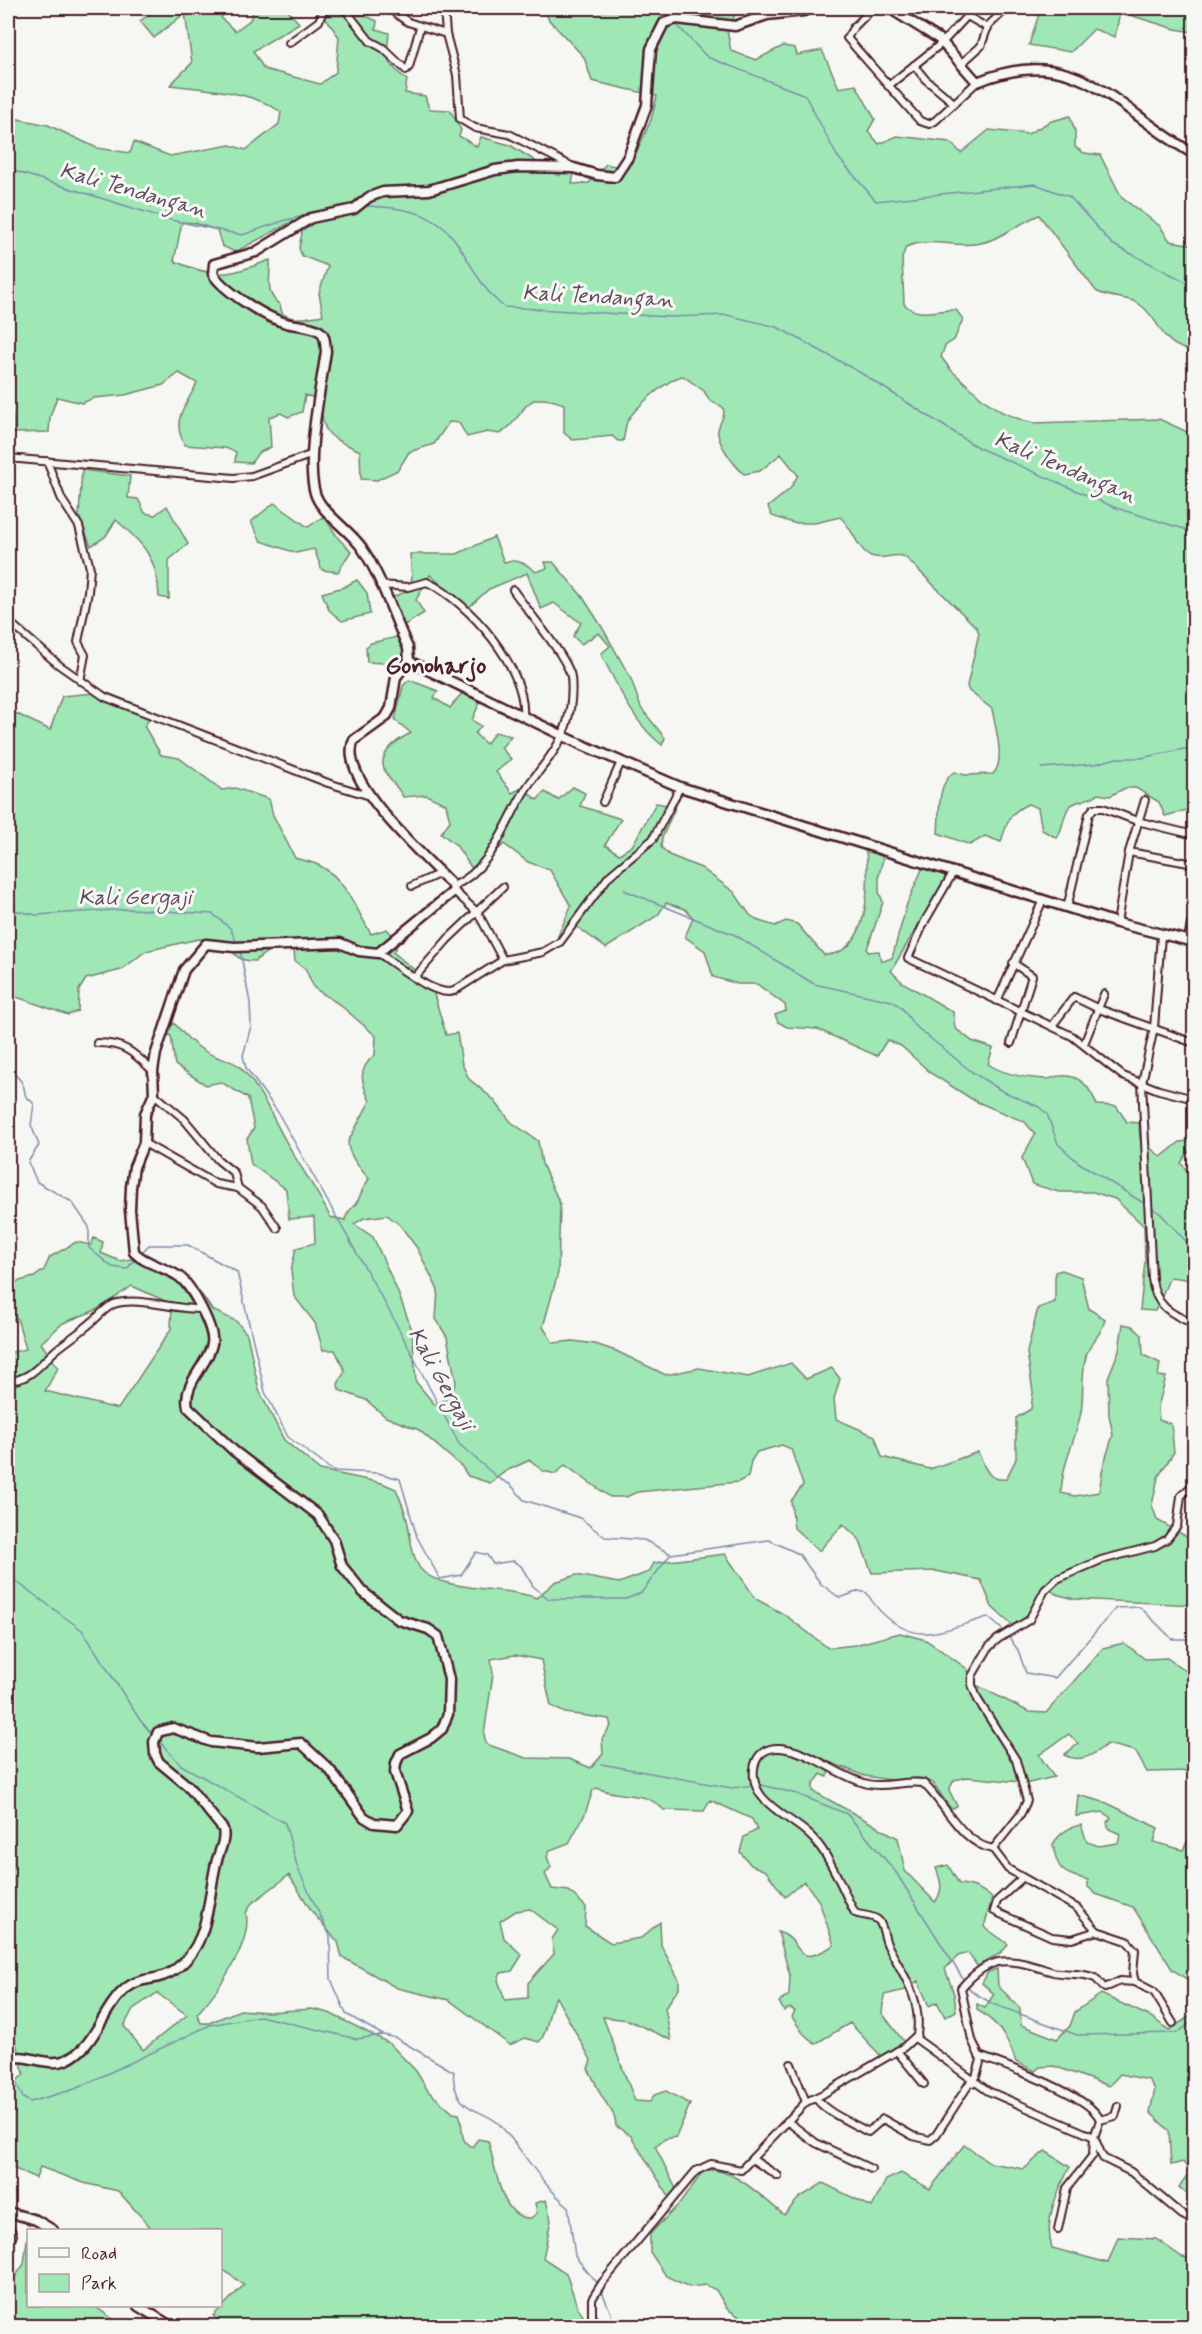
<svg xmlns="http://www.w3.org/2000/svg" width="1202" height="2334" font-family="Mynerve,sans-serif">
  <rect width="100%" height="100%" fill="#f6f6f2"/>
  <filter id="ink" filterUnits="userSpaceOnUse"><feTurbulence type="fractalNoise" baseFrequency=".0167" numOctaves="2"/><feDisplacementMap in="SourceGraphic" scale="12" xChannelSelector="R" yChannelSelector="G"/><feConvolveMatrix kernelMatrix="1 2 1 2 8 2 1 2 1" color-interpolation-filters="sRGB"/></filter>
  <g filter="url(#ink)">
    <g fill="#9fe8b6" stroke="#748470" stroke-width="1.5" fill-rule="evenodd">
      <path d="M159,8H228L221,18L235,31L250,20L254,8H285L299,23L253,51L264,69L320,84L336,72L339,37L324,16L364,15L377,21L376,29L389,33C386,59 385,62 407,80L405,93L425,96L429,109L450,110L461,130L459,136L477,147L481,137L510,145L559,176L564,170L574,173L572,184L589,183L606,164L629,169L651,120L657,96L592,81L584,57L549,20L543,8H731L737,11L727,30L731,51L756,60L783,46L795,48L797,55L822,50L839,88L856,85L875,119L868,131L879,144L897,136L950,142L961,153L989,130L1028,134L1049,122L1070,116L1075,131V147L1084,153L1100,155L1122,198L1160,226L1170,241L1194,245V352C1159,344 1164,326 1143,307C1130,295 1112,300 1096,291L1039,215C1017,224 999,241 975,244C952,247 929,237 906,247L902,258L904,304C919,319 936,309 956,310L963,319L954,340L945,346L941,357L951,370L984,400L1002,412L1022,420L1034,423L1159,419L1194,435V808L1165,816L1159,802L1136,788H1125L1110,796L1098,794C1089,801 1076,800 1070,806C1063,813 1064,827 1057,838L1042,830L1038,808L1028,804C1008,813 1007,823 1001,842L985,836L970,845L938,833C940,814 936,784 954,772L965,775L993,774C1006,762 995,726 992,709L969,691L967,686L979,633L977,628L905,557C894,552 883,561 871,556C856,549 853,527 840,517L815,523H793L772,516L768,507L790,489L798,475L781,454L760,471L744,474C735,466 716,442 718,430C720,420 726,417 723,407L710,401L704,391L683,376C669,378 634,408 627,422C625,426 625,435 623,441H618L612,436L573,440L564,433V404C519,387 529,416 500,434L487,432L467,437L459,423L449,422L434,444L409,452L398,470L377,480L361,479L360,451C331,437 321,437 321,400L305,395L302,412L288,417L281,413L269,417L271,447L258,453L251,463L235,462L236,452L225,448L185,445C170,419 186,407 197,383L179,373L163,385L125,395L94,398L82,403L57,397L50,417L49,432L14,433L12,410H8V117L48,125L97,148L130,153L134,142L170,156L230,145L246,150L279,124L281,112C249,90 207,90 170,85L192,63L185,13L154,38L140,21ZM293,221L302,233L299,248L302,256L328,266L319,293L323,315C309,317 294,322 282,313L280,305C264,293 271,278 270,260C227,276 217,279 174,261L182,222L195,223L217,230L222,246L235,252Z"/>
      <polygon points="1041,8 1194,8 1194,32 1175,29 1120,12 1115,37 1094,29 1071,52 1029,45"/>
      <path d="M82,470L130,476L128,498L138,499L145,513L155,515L167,506L188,544L169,560V599L159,597C158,559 144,544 116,520L105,537L91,546L79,516Z"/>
      <polygon points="274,503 308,527 324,516 338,538 351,551 338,572 322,570 314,549 296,553 261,541 251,522"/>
      <path d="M494,537L504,562C517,559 526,563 536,572L547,568L545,562H553L582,596L602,627L631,679L641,708L665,738L662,745C633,723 618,686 601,654L610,646L599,633L581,644L573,636L581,623L554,603L541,609L527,573L489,589L468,608L430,575L416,600L424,613L403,626L393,597L408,591L412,578L410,554H457Z"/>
      <polygon points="357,580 367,593 370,614 342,621 329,610 322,593 344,587"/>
      <polygon points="397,637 404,647 406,657 401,664 367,662 366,647 371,643"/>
      <path d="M409,680L438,691L434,698L450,708L462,693L480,702L472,720L481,726L475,734L486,744L495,732L511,736L501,748L511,759L496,772L512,793L522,788L537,800L545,792L558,800L573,787L585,793L580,806L621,819L605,845L619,854L632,846L656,803L667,805L675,788L681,794L662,838L661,847L669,855L701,868L734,892L750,915L759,921L775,926L786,921L797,924L824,955C871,955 869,882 866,850L881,855L883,859L879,875V892L883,902L867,949L868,952L879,951L881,962L892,958L907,904L923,867L944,871L945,880L891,971L902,982L953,1012L955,1028L972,1041L993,1048L988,1064C1004,1075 1027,1078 1046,1079C1051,1079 1056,1076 1060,1076C1081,1074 1090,1088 1097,1105L1116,1106L1127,1122L1139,1123L1140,1139L1161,1157L1180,1142L1194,1140V1149L1187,1153L1181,1163L1194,1180V1283L1192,1280L1170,1277L1155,1311L1140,1310L1145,1261L1144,1226L1115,1199L1093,1192H1059L1032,1184L1022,1158L1035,1134L1025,1122L975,1101L932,1074L901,1046L887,1040L877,1056L817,1029L787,1027L778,1022L775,1015L786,1011L785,1005L757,984H738L713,977L705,951L685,937L693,918L685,909L666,903L658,915L606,948L576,926L558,936L571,906L550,870L528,862L504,844L475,873L456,845L441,833L450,821L446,804L426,795L403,797C399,787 387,779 384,769C378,752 399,739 411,733L395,720L403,686Z"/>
      <path d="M105,692L155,712L144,726L161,755L179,758L222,790L235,788L269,799L273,815L295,858C304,861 314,862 322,867C345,879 358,912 371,934L387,929L399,942L393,952L431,984L446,1035L457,1033L462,1064L469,1079L493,1099L511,1122L538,1141L542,1164L560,1204L558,1273L543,1327L553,1343L573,1341L595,1344L616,1351L666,1375L699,1368L748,1377L791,1363L806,1379L832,1368L840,1379L834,1399L836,1419L875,1436L882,1457L930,1469L978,1452C985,1467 987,1481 1006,1479L1016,1459V1418L1031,1409L1033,1392L1027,1352L1038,1308L1055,1302V1272L1062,1270L1081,1277L1089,1309L1105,1319C1103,1334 1090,1342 1086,1356C1081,1375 1084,1394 1081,1412C1076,1440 1062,1463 1061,1493L1075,1496L1099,1492L1103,1467L1113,1435L1109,1415L1108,1378L1119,1350L1123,1324L1132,1326L1142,1335L1143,1355L1160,1363L1158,1376L1166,1377L1158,1407L1159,1420L1171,1424L1174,1452L1158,1477L1152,1505L1157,1520L1194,1541V1605L1074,1599L1056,1594L1045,1586L1029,1617L1014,1627L992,1607L981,1580L936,1571L872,1573L859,1539L843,1524L819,1551L794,1528L791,1501L803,1485L791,1449L782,1445L757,1452L751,1461L748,1477L738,1482L637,1492L626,1497H610L565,1465L556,1474L543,1471L530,1460L506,1471L490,1483L468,1476L462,1467L419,1430L386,1417L366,1400L339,1390L338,1384L345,1371L335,1350H323L315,1323L294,1296L291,1270L296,1248L315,1243L314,1217L289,1219L286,1189L251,1164L247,1139L254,1128L248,1098L221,1082L206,1085L175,1065L171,1036L165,1033L174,1023C187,1038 198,1050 217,1057C226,1061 234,1060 241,1068C264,1092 274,1123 291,1150C304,1173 319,1193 330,1217L345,1220C347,1209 356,1207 359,1198C362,1191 364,1186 369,1179C361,1169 348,1156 348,1142L370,1101C361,1082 357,1069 375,1055L376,1036L339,1004L314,988L305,968L295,961L293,941L280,942L255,961C238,961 234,956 228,941L198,939L146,951L121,970L86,979L79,990L78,1011L68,1015L8,994V722L15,713L50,730L62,696ZM387,1215L400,1225L417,1248L438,1290L436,1319L447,1337L456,1382L450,1396L435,1405L416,1382L412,1330L397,1290L373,1237L354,1224L364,1218Z"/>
      <path d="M94,1238L103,1242L101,1253L120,1261L131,1259L171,1276L202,1295L212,1310L236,1321L247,1334L259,1390L284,1440L320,1470L382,1483L396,1489C400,1499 405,1510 407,1520C411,1535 410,1551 418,1565C432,1593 510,1586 536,1598L555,1582L576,1575L619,1583L649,1572L654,1563L725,1554L756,1599L785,1615L828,1648L855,1645L900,1633L926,1640L966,1668L970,1673V1682L1029,1712L1046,1713L1103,1648L1124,1643L1145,1659L1167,1658L1194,1677V1775L1189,1771L1147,1772L1135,1751L1107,1744C1095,1754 1081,1764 1064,1755L1078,1744L1069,1734L1039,1755L1054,1777L1029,1783L968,1777L954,1780L949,1790L957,1806L951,1809L933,1783L919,1778L891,1780L865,1776L832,1763L827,1777L821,1774L813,1785V1791L898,1838L905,1871L935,1902C944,1890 941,1881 936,1868L948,1865L959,1884C973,1885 982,1889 992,1898L984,1927L1008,1944C1001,1957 988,1957 978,1967L968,1953L958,1956L945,1969L954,1994L956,2011L945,2017L937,2002L929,2006L918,1981L905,1990L884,1995L882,2013L904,2042L881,2056L850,2023L815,2044L803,2033L792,2017L795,2011L790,2008L784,2011L779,2002L789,1995L790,1976L778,1932C805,1939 791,1972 834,1945L819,1901L804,1881L785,1897L766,1871L751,1865L740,1852L744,1837L757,1830L752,1819L710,1800L704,1811L664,1810C642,1788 625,1800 597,1788L593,1790L585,1814L569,1843L550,1850L547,1857L551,1867L545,1874L552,1889L569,1891L586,1907L585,1926L611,1943L641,1938L660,1922L661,1945L679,1980V1988L665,2008L671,2040L628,2020L603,2017L635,2101L650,2102L654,2095L666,2091L690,2104L676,2137L665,2139L655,2146L677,2191L669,2197L631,2136L616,2126C616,2113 607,2106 601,2095C596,2086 594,2078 588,2069L591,2060L556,1997C546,2012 550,2030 539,2042L525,2038L510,2045L449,2000L397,1988L342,1957L338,1942L313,1913L289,1875L251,1904L246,1913C253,1943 217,1992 197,2014L201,2023H209L240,2010L268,2012L312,2009L329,2013L389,2043L416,2071L428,2091L453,2113L459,2114C465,2126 457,2140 472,2147L478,2139L488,2141C496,2164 499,2220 531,2218L537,2213L535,2203L546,2200L551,2220L543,2258L566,2273L577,2306L589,2326H226L213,2316L244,2285L221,2268L220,2230H153L118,2191L84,2183L40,2167L36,2178L8,2166V2089L24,2074L8,2012V1402L12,1401L8,1378V1353L26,1349L17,1318L8,1321V1284L34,1277L44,1270L50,1257L76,1242L91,1245ZM132,1286L172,1304L171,1329L118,1409L45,1391L58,1368L41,1343L63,1323L96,1310ZM515,1655L541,1660L551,1706L565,1713L609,1719L611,1726L602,1739L603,1754L591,1768L569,1759L526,1758L486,1744L484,1734L493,1674L491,1659ZM530,1909L558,1930L552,1939L554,1954L528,1983V1998L505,2000L498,1980L501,1973L512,1971L522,1955L504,1938L500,1921L516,1911ZM157,1993L187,2015L143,2050L124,2026L133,2009Z"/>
      <path d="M1078,1795L1107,1803L1158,1828L1154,1842L1183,1850L1188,1840L1194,1839V1984L1172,1969L1133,1907L1096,1894L1088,1887V1880C1062,1873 1057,1871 1053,1844C1060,1833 1068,1827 1081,1825L1087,1842L1099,1846L1118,1843L1120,1834L1109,1829L1107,1822L1111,1818L1103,1812L1076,1816Z"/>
      <path d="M997,1969L998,1986L1020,2008L1021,2025L1057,2039L1070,2026L1075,2012L1101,1994L1151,2017L1169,2030L1192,2015L1194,2008V2215L1186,2211L1193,2199L1179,2187L1190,2171L1183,2162L1171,2165L1169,2131L1150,2112L1155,2089L1149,2080L1120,2074L1109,2086L1054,2066L1040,2067L1035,2071L1016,2062C1009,2040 998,2021 977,2010V2004L985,2008L994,1994L982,1983L988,1972Z"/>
      <path d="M964,2145L991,2163L1024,2169L1045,2151L1070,2167C1058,2190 1043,2221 1052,2248L1108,2263L1118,2237L1156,2239L1182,2257L1194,2259V2326H1083L1076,2323L1073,2326H754L727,2309L716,2290L706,2285L689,2287L666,2276L650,2252V2234L681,2202L704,2170C735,2167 762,2198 784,2215L799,2198L823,2183L872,2207L886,2180L901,2173L930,2189Z"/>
      <polygon points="28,2232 28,2306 94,2306 123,2326 8,2326 8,2287 24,2264"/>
    </g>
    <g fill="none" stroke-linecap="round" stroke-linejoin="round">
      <g stroke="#7b8ca8" stroke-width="1.5">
        <polyline points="668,8 673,17"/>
        <polyline points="676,24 707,57 805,95 837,156 876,201 1035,184 1070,197 1112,244 1194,286"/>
        <polyline points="8,169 171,220 242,235 286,220 345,207"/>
        <path d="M362,206C399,207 435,210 457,243C473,266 481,289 504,307L669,317L727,315L777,327L861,373L977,447L1116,508L1194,532"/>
        <polyline points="1041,768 1095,764 1117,758 1141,758 1194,747"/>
        <polyline points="624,890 735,935 814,984 892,1001 901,1007 914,1025 972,1072 1002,1091 1039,1107 1047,1114 1058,1144 1078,1162 1145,1204"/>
        <polyline points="8,909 36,915 130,909 213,914 230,928 237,943"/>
        <path d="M240,950L250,1003L251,1026L243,1056L246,1068L277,1111L392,1316L459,1444L498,1478L511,1485L524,1500L580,1518L605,1537L644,1540L671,1554L769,1540L799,1554L821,1584L840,1598L859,1591L867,1593C878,1613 902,1635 928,1633C947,1632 969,1622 988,1617L1005,1632"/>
        <path d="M8,1070C17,1075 25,1083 25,1095L34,1104L31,1125L39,1145L28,1162L37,1182L72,1202L89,1227V1248L112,1267L127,1269L136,1258"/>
        <polyline points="1152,1208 1161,1214 1194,1250"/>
        <polyline points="142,1252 149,1245 188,1245 237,1272 265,1392 288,1437 333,1471 378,1473 400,1479 417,1537 440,1579 461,1575 476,1552 487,1555 493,1564 513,1561 521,1566 533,1586 549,1599 626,1599 641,1593 670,1555"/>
        <polyline points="8,1580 17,1582 82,1630 140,1720 152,1734"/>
        <polyline points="1008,1636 1018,1650 1026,1673 1055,1678 1116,1608 1140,1607 1172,1639 1194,1639"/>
        <path d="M158,1740L181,1765L285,1823L298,1869L330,1936L331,1979L346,2014L383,2035L396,2038L454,2072C452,2081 456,2095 463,2102C472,2112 489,2114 499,2124C523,2150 540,2183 568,2206L575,2256L598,2285"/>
        <polyline points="601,1764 732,1788 753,1785"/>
        <polyline points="758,1784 797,1794 847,1814 895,1871 965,1982"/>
        <polyline points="968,1986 971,1991 993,2004 1077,2035 1177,2033 1194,2020"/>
        <polyline points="8,2064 23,2098 30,2102 75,2089 210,2025 260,2016 357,2039 382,2035"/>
        <polyline points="601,2289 616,2326"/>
        <polyline points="713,2326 723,2326"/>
      </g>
      <defs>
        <g id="street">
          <polyline points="344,8 370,41 383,48 406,70 409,67 420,27"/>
          <polyline points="388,8 408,22 446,34 457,75 460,119 475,128 509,134 573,167"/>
          <polyline points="444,8 446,34"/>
          <polyline points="873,8 853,28 847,38 920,121 929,124 935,121 977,82"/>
          <polyline points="289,43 319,21 324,8"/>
          <polyline points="961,64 981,46 988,26 1007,8"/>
          <polyline points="914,65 925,79 954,103"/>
          <polyline points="888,86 942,43 967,16 988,28"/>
          <polyline points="8,458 234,478 252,476 313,454"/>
          <polyline points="47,461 62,500 79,526 90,568 88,592 78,642 85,655 80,681"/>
          <path d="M380,585L408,587L427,582C469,602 527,668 523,716"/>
          <polyline points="8,621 59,665 105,697 328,783 367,795"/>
          <polyline points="603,802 621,762"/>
          <polyline points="1129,852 1194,864"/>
          <polyline points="954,871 925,921 908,958 1072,1036 1123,1076 1159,1090 1194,1099"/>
          <polyline points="412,886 441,873"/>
          <path d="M453,886C491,870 505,824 524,792C536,772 553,758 562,736C570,719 573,696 571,677C568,658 526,609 513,590"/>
          <polyline points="454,891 478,913 503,960"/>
          <polyline points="1067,908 1089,814 1094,808 1103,808 1137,821 1194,835"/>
          <polyline points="1117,923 1129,852 1145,800"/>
          <path d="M1161,935L1154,1028L1142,1083L1152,1279C1155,1306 1171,1314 1194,1324"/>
          <path d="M378,953C396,964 435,998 454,991L503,960L543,952L560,942L609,876L653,839L680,787"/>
          <polyline points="415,977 448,939 503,887"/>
          <polyline points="997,1001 1043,900"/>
          <polyline points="1052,1026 1074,997 1099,1009 1194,1043"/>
          <path d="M97,1043C125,1043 134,1053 153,1071"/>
          <polyline points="1011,1043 1032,976 1013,963"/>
          <polyline points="1084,1044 1104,994"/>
          <polyline points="154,1094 184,1119 218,1160 234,1173 238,1188 262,1206 277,1228"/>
          <polyline points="144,1143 216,1184 238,1188"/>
          <path d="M8,1381C31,1380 40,1364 56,1350C68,1340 81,1332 93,1321C100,1315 105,1308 114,1304C138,1296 175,1310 201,1309"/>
          <polyline points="993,1849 1008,1869 1077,1908 1097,1931"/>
          <polyline points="1022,1878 997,1901 994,1911 1052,1937 1072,1939 1097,1931 1127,1941 1135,1950 1133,1974 1135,1982 1154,1992 1173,2023"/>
          <polyline points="915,2038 988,2091 1094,2137 1103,2158 1131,2172 1181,2214 1194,2221"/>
          <polyline points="897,2051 924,2084"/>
          <path d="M979,2056C1004,2065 1092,2096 1100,2120"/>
          <polyline points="791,2064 806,2102"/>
          <path d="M974,2083L981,2060L972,2040L961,1988C993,1951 1011,1959 1053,1972C1066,1975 1083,1972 1095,1978C1099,1980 1101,1986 1105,1988L1120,1981L1135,1982"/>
          <path d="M816,2098C826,2113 851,2122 868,2132L883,2119L913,2136L930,2140L936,2135L971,2081"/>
          <polyline points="787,2121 816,2143 871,2169"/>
          <polyline points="752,2159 778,2176"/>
          <polyline points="8,2223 13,2235 8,2247"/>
          <polyline points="1058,2229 1067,2188 1093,2155 1094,2137 1100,2120 1115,2116 1118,2106"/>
          <path d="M592,2326V2299L602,2283L696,2171L711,2164L741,2170L806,2102L823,2094L904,2047L917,2035C922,1999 904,1976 888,1946C884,1939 884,1926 878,1920C872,1915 862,1916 855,1913C843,1891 836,1869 821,1848C806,1826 780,1817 763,1798C747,1780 751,1746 780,1748C810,1750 838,1777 868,1784C886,1788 905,1780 923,1783C945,1803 961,1843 993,1849L1020,1815L1027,1801L1016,1760L978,1700L972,1685V1676L989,1647L998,1639L1029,1620L1045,1590L1057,1579L1101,1560L1155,1546L1167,1539L1177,1526L1181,1496L1194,1484"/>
        </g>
        <g id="secondary">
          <path d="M812,8L804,11L767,15L735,26L677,19L664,23L651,49L647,105L628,157L615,177L597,175L574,168L518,167L495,170L429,190L383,192L369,197L354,209L311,218L256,252L214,264L213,274C224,291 266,318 286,323C296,326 314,325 322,333C326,338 325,346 326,351C321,387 305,460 315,493C320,512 350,530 362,548C382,578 393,615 408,648L409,661L578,743L680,787L1117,923L1194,942"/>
          <path d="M889,8L939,39L977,82C1078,40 1116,110 1194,154"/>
          <polyline points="1189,941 1194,916"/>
          <path d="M8,2059C26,2052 47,2068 66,2060C95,2047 100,2015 120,1994C140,1973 154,1984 173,1971C209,1947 207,1905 215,1868C217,1854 226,1843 223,1829L188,1786L159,1762L155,1754L154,1742L158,1732L173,1728L211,1742L258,1747L301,1743L330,1770L364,1817L374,1823L397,1825L408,1811L395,1772L396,1763L400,1754L431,1738L442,1729L448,1714L449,1679L438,1636L428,1629L399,1620L363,1592L342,1566L334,1540L318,1515L234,1451L188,1407C182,1384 208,1365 212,1344C215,1329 191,1284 178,1276C165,1267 145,1264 134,1252L130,1210L131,1187L134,1167L144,1143L145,1114L154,1094L153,1071L156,1053L184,970L206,944L234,947L340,943L359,951L378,953L454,891L453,886C428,859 335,779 354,740L386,717L391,708L396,677L409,661"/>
          <polyline points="8,2212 36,2220 53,2230"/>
          <polyline points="138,2306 171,2326"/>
        </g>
      </defs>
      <use href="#street" stroke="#4a1f2b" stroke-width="10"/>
      <use href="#secondary" stroke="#4a1f2b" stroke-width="13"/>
      <use href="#street" stroke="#f6f6f2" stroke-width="6"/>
      <use href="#secondary" stroke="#f6f6f2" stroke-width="8"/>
    </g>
  </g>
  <g text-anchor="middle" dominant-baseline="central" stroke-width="6" stroke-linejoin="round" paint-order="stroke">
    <g font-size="22" font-style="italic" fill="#5e4c5f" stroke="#f6f6f2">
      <text transform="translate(133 191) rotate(16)">Kali Tendangan</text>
      <text transform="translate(598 297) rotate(3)">Kali Tendangan</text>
      <text transform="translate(1065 468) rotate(23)">Kali Tendangan</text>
      <text x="135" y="898">Kali Gergaji</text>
      <text transform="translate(441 1379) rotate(61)">Kali Gergaji</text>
    </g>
    <g font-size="24" font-weight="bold" fill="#4a1f2b" stroke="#f6f6f2">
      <text x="436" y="666">Gonoharjo</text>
    </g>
  </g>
  <rect width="1202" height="2334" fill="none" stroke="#f6f6f2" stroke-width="30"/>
  <rect x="15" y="15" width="1172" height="2304" fill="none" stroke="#4a1f2b" stroke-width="2" filter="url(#ink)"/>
  <rect x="27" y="2229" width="195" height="78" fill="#f6f6f2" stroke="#b1a0a2" stroke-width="1.5"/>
  <rect x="39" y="2248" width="30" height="9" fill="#f6f6f2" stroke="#b1a0a2" stroke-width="1.5"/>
  <text x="81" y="2259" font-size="18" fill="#4a1f2b">Road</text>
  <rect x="39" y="2274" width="30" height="18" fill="#9fe8b6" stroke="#b1a0a2" stroke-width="1.5"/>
  <text x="81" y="2289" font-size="18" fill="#4a1f2b">Park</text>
</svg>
